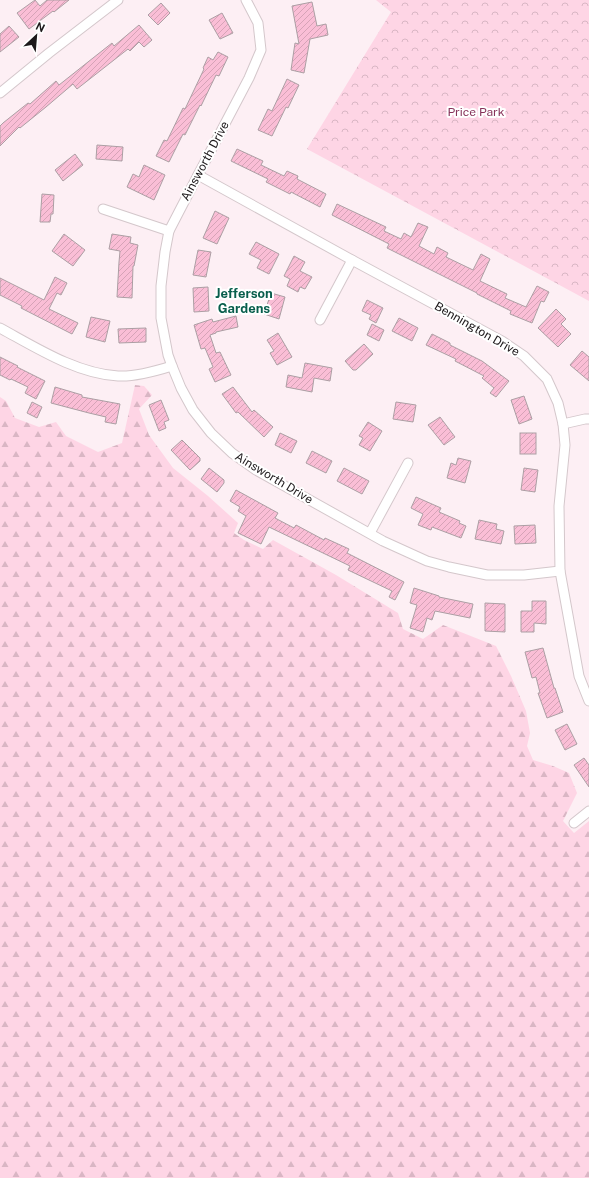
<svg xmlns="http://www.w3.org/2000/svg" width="589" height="1178" font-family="'Public Sans',sans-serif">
  <defs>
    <pattern id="forest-firs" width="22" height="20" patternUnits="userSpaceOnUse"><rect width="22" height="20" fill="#fed5e5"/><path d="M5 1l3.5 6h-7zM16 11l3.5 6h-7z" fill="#d9b6c4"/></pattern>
    <pattern id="park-crowns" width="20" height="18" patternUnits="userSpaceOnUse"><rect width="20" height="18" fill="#fed5e5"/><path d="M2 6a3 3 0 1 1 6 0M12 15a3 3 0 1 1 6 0" fill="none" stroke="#d9b6c4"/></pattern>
    <pattern id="building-hatch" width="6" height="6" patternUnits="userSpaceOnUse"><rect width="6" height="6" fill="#fabed6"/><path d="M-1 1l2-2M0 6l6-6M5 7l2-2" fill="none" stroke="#d6a3b7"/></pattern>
  </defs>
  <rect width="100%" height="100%" fill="#fdeff4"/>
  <polygon fill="url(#forest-firs)" points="135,385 144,386 152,395 139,409 149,435 173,468 208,496 238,523 234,533 244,540 263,549 273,540 336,575 398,613 403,629 423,639 443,625 496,646 511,676 526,711 530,733 527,746 533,760 553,766 569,773 577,793 563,821 574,833 589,821 589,1178 0,1178 0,397 6,401 15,418 39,427 56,422 66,436 98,452 122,443"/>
  <polygon fill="url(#park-crowns)" points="376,0 589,0 589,301 307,149 391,12"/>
  <g fill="url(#building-hatch)" stroke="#ac9fa4">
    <polygon points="35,0 40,6 47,0 69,0 54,12 53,11 29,29 17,13"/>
    <polygon points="312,2 317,26 326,24 328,35 310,39 304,73 291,70 295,43 299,44 292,6"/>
    <polygon points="161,3 170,13 158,25 148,15"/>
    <polygon points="222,13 233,33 220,39 209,20"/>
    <polygon points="139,25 152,40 144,47 139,42 130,51 128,49 77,89 73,84 46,107 20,128 19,127 0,146 0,126 3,123 28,103 30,104 56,81 59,85 93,58 112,43 114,46"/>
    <polygon points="9,26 19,37 0,52 0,34"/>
    <polygon points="218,52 228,57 219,76 216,75 201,106 200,105 185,135 183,134 169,162 156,156 164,140 167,141 183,108 185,109 204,69 203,68 208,57 213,60"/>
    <polygon points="287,79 299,85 288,108 286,107 272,136 258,130 268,109 272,111"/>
    <polygon points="97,145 123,147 122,161 96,159"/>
    <polygon points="237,149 263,161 261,165 284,176 287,171 298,176 297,179 326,194 320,207 291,192 290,194 266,182 268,179 231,161"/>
    <polygon points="75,154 83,165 63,181 55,170"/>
    <polygon points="144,165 165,175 154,200 127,187 133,174 139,177"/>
    <polygon points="42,194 54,195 53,214 51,214 50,222 40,222"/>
    <polygon points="337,204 386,227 384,231 401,239 404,233 411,237 418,223 428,227 419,246 434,254 437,247 448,253 446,257 473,270 481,254 490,259 480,281 507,294 505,298 526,307 537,286 549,292 544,302 541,301 532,323 510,314 511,311 477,294 477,293 387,248 389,244 332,215"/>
    <polygon points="215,211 229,218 217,244 203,238"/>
    <polygon points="64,234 85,250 73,266 52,251"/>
    <polygon points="112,234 131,237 130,243 138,245 134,266 133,266 132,298 117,297 119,262 120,251 109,249"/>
    <polygon points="256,242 279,254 269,274 257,268 261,260 249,254"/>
    <polygon points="198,250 211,252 206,277 193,275"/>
    <polygon points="294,256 305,262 300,271 312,277 305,289 300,287 298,292 287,286 290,279 284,276"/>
    <polygon points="55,277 67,283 61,295 57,293 49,309 78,323 72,334 21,308 22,306 0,295 0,278 44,300"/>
    <polygon points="208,287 209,311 194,312 193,288"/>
    <polygon points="271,293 285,297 279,319 264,314"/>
    <polygon points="367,300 383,308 376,323 369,319 371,315 362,311"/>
    <polygon points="556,309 566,319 561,324 571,334 558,347 538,328"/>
    <polygon points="236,316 238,327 216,332 216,333 210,335 216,353 220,352 231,375 215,382 209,369 213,367 205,348 201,349 194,325 212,319 213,322"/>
    <polygon points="91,317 110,321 105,342 86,337"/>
    <polygon points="399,318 418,328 412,341 392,331"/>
    <polygon points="372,324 384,330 379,341 367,335"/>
    <polygon points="146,328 146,342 119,343 118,329"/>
    <polygon points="278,333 292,357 277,365 270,353 274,351 267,340"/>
    <polygon points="432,334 450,343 450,345 482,361 509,381 496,397 490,393 494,388 482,378 484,376 455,361 456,359 426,345"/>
    <polygon points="364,344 373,354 356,370 353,370 345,361"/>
    <polygon points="582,351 589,357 589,381 570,365"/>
    <polygon points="0,357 18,366 17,367 45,381 36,399 25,393 28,387 11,379 10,380 0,375"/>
    <polygon points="305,363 332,368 330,381 314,378 312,392 286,387 288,375 302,378"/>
    <polygon points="55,387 82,395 82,397 120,404 116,424 105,422 106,417 89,413 51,403"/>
    <polygon points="233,387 252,412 254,410 273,427 264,437 238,412 236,413 222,394"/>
    <polygon points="524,396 532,419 519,424 511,400"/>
    <polygon points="161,400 169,420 164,422 166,428 159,431 149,405"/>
    <polygon points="32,402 42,407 37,418 27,413"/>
    <polygon points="396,402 416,405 413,422 393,419"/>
    <polygon points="440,417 455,437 444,445 428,425"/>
    <polygon points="368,422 382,431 370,451 359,445 363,438 359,436"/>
    <polygon points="280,433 297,441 291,453 275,445"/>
    <rect x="520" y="433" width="16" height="21"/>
    <polygon points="182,440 200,458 200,461 190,470 171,450"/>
    <polygon points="312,451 332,461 326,473 306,463"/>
    <polygon points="458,458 471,461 465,483 447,478 451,463 456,465"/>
    <polygon points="209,468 224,480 224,483 217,492 201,479"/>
    <polygon points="344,468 369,481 362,494 337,481"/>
    <polygon points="524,468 538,470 535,492 521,490"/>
    <polygon points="236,490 278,513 275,518 294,528 296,525 324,540 325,538 349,549 347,553 404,582 395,600 389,597 392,591 348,570 350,566 269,527 261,544 238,533 246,516 238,511 240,507 230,501"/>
    <polygon points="416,497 441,508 439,512 460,521 459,523 466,526 461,538 432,527 431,530 418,525 423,514 411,508"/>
    <polygon points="479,520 497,524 496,529 504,531 501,544 475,539"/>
    <polygon points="535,525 536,543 515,544 514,526"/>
    <polygon points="414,588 439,596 439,597 473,604 470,618 435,611 432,620 427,618 423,632 410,628 417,605 410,603"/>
    <polygon points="532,601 546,601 546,624 534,623 534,632 521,632 521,611 532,611"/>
    <polygon points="485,603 505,604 505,632 485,631"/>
    <polygon points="543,648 554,688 555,688 563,712 547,718 538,693 540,693 536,677 532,678 525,652"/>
    <polygon points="567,724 577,744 565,750 555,730"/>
    <polygon points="584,758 589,765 589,787 574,765"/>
  </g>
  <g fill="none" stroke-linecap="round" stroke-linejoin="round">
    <defs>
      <g id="minor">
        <polyline points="246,0 258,23 261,50 249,78 198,175 169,231 165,252 161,286 161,318 168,355 172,366 181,388 193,410 211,433 232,453 256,470 383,541 427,561 449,567 487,575 524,575 560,571"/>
        <polyline points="0,93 49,53 118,0"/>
        <polyline points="198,175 352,260 502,341 524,356 547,379 558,403 563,424 565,445 559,506 560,571 579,676 589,701"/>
        <polyline points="103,209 169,231"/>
        <polyline points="320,320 352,260"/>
        <path d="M0,328C35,347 77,374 118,376C135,377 156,371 172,366"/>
        <polyline points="563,424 585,419 589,419"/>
        <polyline points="370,533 408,463"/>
        <polyline points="574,823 589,811"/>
      </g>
    </defs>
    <use href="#minor" stroke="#d4c7cb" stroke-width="11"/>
    <use href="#minor" stroke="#fff" stroke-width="9"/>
  </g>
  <g text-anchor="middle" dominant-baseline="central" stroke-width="4" stroke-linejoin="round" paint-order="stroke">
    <g font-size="12" fill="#87335b" stroke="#fff">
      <text x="476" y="112">Price Park</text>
    </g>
    <g font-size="12" fill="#1d191b" stroke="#fff">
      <text transform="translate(205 161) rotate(-62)">Ainsworth Drive</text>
      <text transform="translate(477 329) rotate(30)">Bennington Drive</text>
      <text transform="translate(274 478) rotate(31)">Ainsworth Drive</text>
    </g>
    <g font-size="13" font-weight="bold" fill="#085e4c" stroke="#fff">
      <text x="244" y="293">Jefferson<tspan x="244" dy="15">Gardens</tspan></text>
    </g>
  </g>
  <g transform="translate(36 36) rotate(26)" stroke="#ffffff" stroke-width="3" paint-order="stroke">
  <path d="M0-3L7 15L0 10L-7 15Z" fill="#1d191b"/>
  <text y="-6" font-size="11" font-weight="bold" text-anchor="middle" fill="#1d191b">N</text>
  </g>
</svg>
